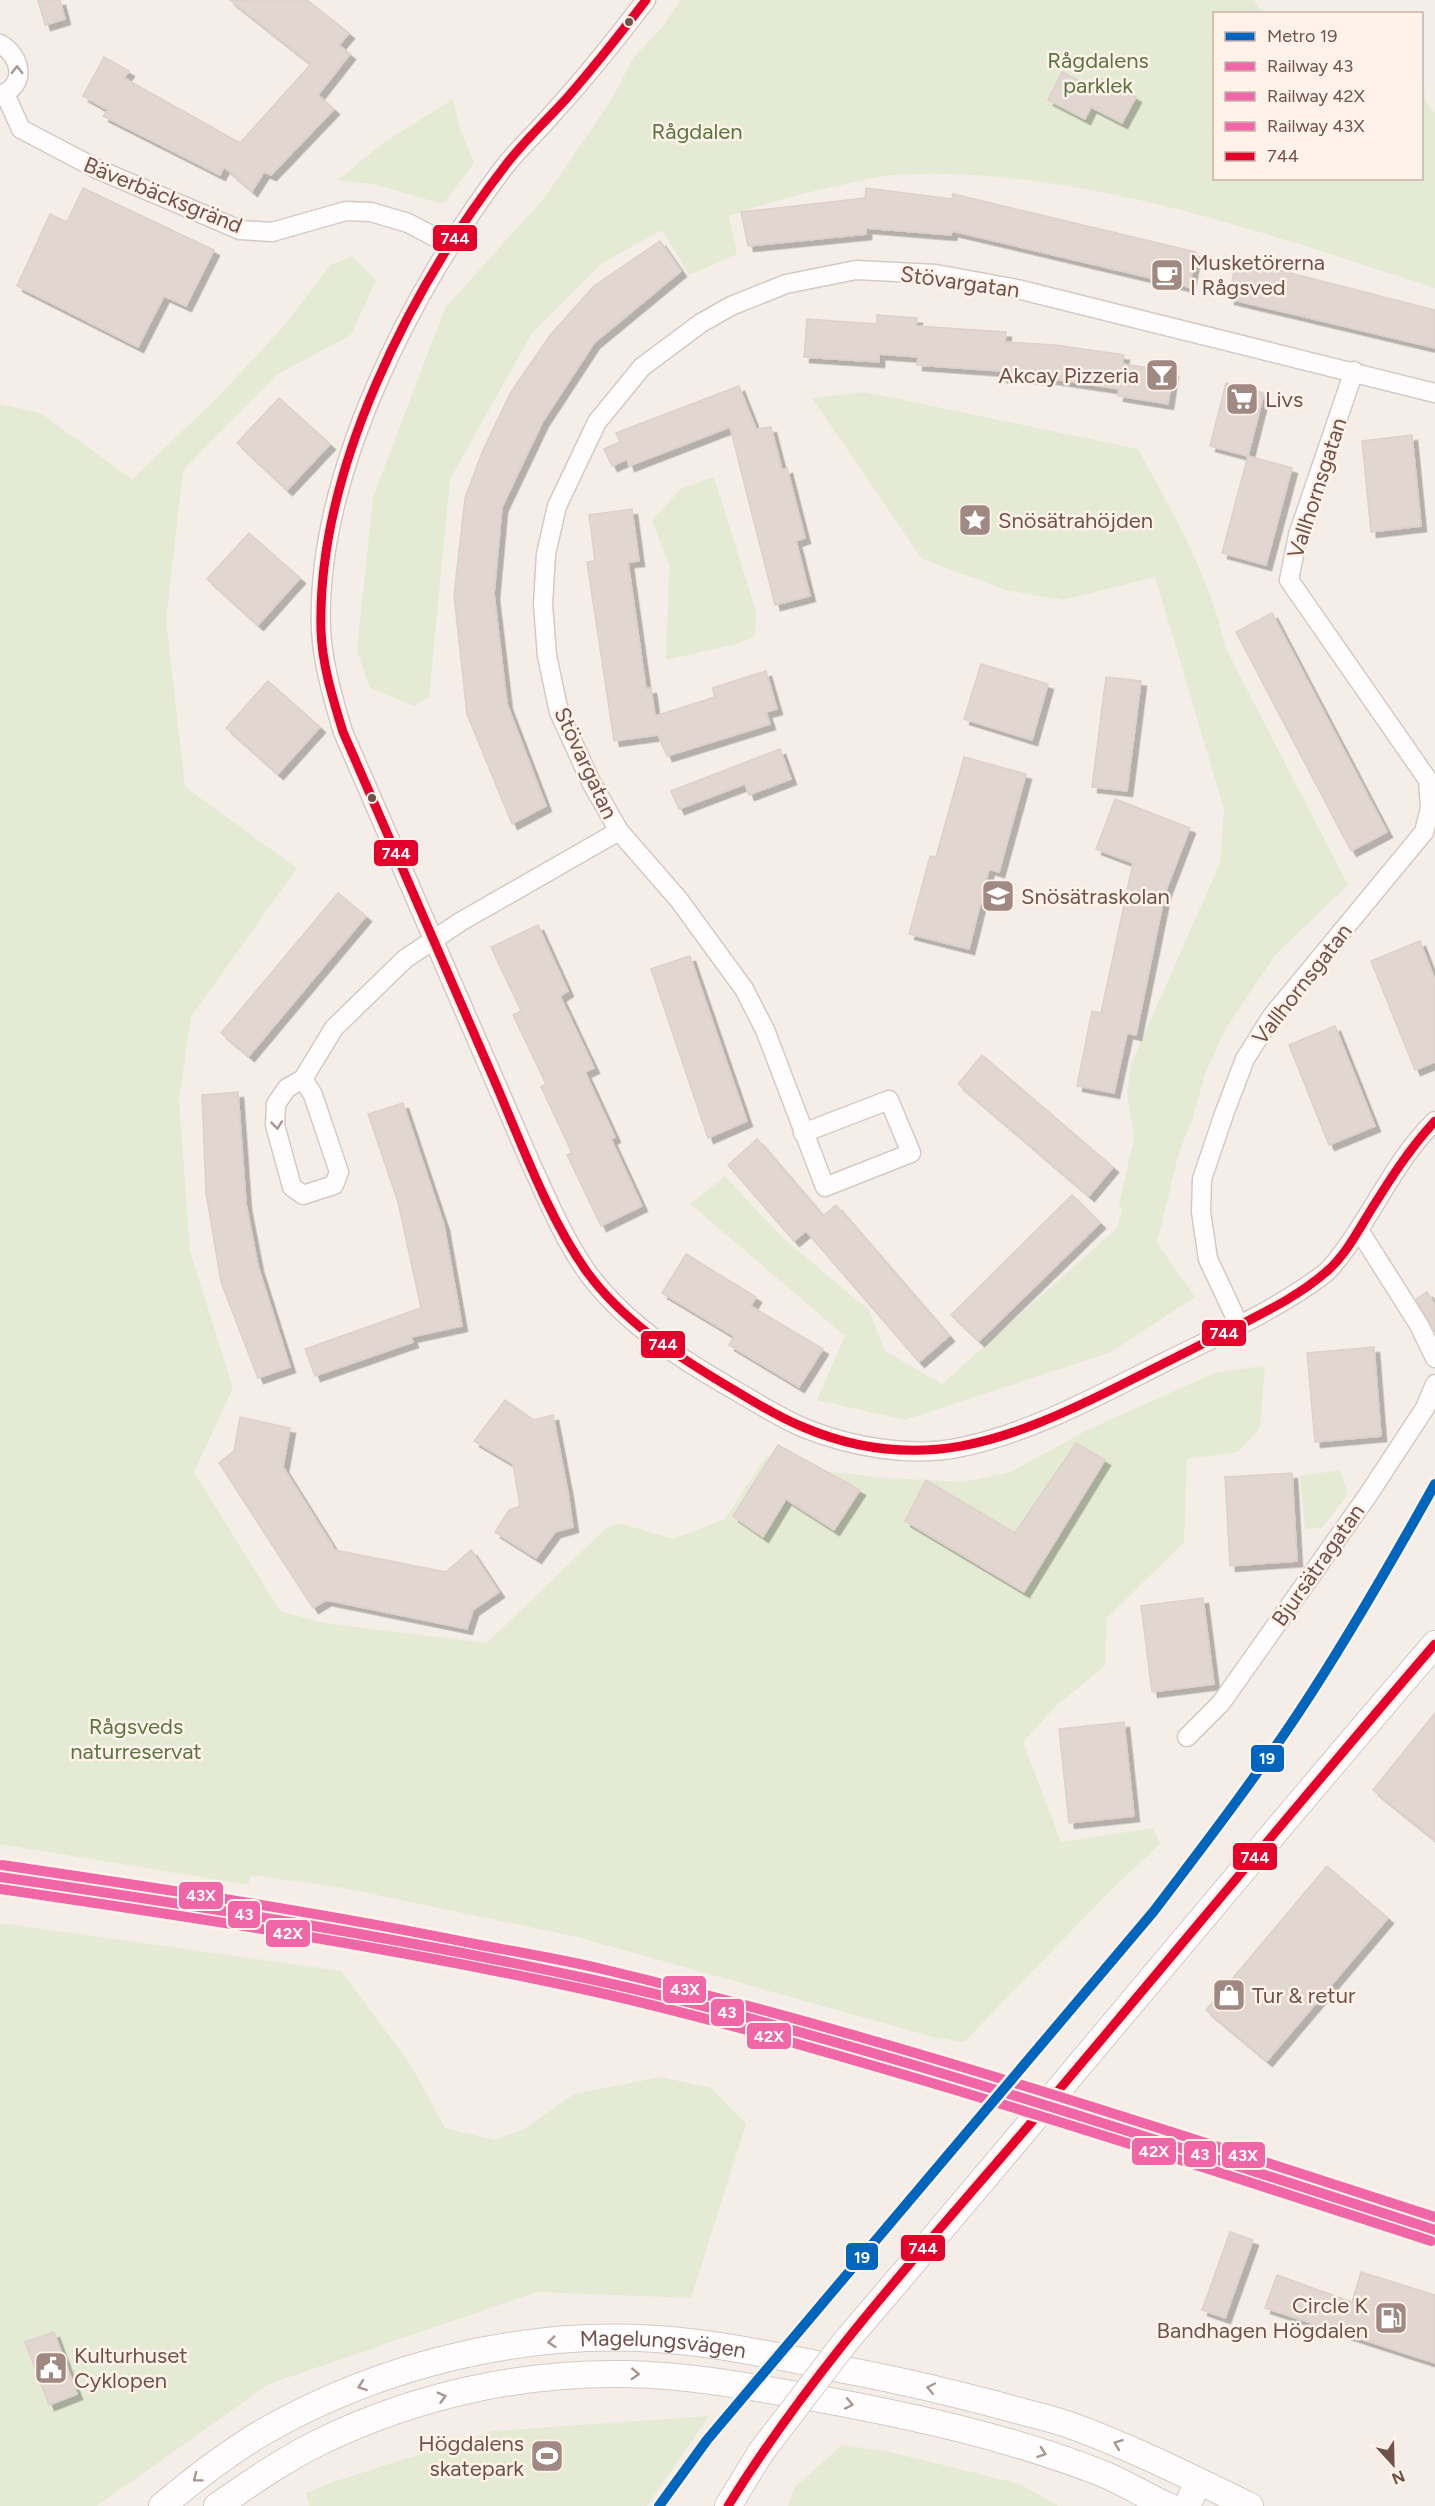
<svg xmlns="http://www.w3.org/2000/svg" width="1435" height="2506" font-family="Figtree,sans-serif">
  <defs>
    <filter id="shadow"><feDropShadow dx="5.5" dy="5.5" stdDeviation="0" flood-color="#0004"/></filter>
  </defs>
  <rect width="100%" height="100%" fill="#f5eee8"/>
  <g fill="#e5ead4">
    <path d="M681,0H1254L1261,12L1265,13L1214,14V178H1422V74L1426,102L1435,113V288C1265,233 1072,164 892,175C878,176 865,180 851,183C809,191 770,202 729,216L737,254L689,275L662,230L601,264L532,333L450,479L429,697L414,706L370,688L357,651L373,497L445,308L545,197L612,99L633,58L660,30Z"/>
    <polygon points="453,99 459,125 474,163 443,204 372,184 338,180 383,143"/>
    <polygon points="352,256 376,280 351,335 278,374 183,470 166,620 185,787 297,868 191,1017 179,1099 190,1251 233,1388 194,1472 280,1611 324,1623 487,1643 605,1529 619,1523 673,1539 725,1519 767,1455 806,1469 886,1478 963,1482 1011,1472 1087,1430 1217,1372 1265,1366 1260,1428 1238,1452 1187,1459 1184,1542 1107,1618 1105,1666 1057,1705 1023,1742 1061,1842 1153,1828 1160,1844 1112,1889 964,2042 933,2037 577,1937 344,1888 251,1875 248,1885 0,1844 0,404 40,413 132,479 217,398 283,327 330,265"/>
    <path d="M865,392L1138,449C1172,512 1210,575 1225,647L1348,885L1276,954L1226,1028L1205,1074L1192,1120L1179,1152L1157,1243L1195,1297L1111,1352L905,1420L817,1400L845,1336L690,1204L725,1176L784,1239L869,1310L885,1351L942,1384L1117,1228L1122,1209L1119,1203L1134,1139L1127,1092L1132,1062L1220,863L1224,809L1155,577L1063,600L1006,590L922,559L812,398Z"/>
    <polygon points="714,477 756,612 755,636 736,644 666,660 669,565 652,520 682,488"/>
    <polygon points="1340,1470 1348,1494 1322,1528 1305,1529 1300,1476"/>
    <polygon points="0,1923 341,1971 410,2064 445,2128 495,2140 524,2129 574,2094 661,2077 711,2088 746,2124 691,2298 537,2292 269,2384 97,2506 0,2506"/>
    <polygon points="709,2416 647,2506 309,2506 306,2493 333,2482 493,2431"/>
    <polygon points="842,2445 890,2452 1020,2484 1058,2506 788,2506 794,2488"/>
  </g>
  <g fill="#e1d6d0" stroke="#ded0cb" stroke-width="1.5" filter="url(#shadow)">
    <polygon points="38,0 60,0 65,19 45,25"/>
    <polygon points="230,0 307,0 349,33 339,45 350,54 318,95 334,109 271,175 264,172 252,191 224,167 220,175 103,116 108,110 83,96 104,57 129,71 124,78 240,143 311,64"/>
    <polygon points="1062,72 1094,88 1099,77 1136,97 1122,123 1091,107 1085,119 1048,100"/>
    <polygon points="83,188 214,250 186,306 164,296 138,347 17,286 50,214 67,222"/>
    <polygon points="866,188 952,199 953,194 1196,252 1189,287 952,231 951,235 866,228 866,234 748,246 741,212 865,198"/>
    <polygon points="660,241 681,271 594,343 543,421 502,507 494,594 507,704 546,806 512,824 467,714 454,595 465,498 483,450 511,392 551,334 594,286"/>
    <polygon points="1236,259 1435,310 1435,348 1229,299"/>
    <polygon points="877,315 917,318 916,326 1006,332 1005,342 1055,345 1124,355 1122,364 1173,371 1168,404 1118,396 1119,389 1053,379 1001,377 1002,371 917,365 918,357 879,354 879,362 804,357 807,319 877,324"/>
    <polygon points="1226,383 1264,393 1248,456 1210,446"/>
    <polygon points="739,386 756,429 771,427 782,470 787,468 805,538 796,541 810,596 775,605 730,427 629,466 627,459 612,466 604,449 620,442 616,433"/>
    <polygon points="279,398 330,444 287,490 237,443"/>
    <polygon points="1412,435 1421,526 1371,532 1362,441"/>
    <polygon points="1248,456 1292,468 1266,565 1222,553"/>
    <polygon points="632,509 639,561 628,562 646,689 651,688 655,716 715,697 712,688 766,671 777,709 766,712 770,724 667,756 658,735 614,741 587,562 595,561 589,515"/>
    <polygon points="249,533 300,578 258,625 207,579"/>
    <polygon points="1272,613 1387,832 1351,851 1236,632"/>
    <polygon points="981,664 1048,684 1032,740 964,719"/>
    <polygon points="1106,677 1141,681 1127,791 1092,787"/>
    <polygon points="268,681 320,727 278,774 226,728"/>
    <polygon points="780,749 791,779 749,795 745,784 679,809 671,791"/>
    <polygon points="964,757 1026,774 999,872 989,869 969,949 909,934 930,856 936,857"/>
    <polygon points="1115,799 1190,828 1165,893 1136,1035 1127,1033 1114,1093 1077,1086 1092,1011 1101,1013 1133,863 1096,849"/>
    <polygon points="338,893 366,916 249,1056 221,1033"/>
    <polygon points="538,925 568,991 560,996 594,1068 585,1072 615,1137 611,1139 642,1206 601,1226 567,1155 572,1153 541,1087 546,1084 513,1015 521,1011 491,947"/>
    <polygon points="1420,941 1435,980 1435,1062 1415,1070 1371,961"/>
    <polygon points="690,956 747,1121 708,1138 651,969"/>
    <polygon points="1335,1026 1375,1126 1329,1145 1289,1045"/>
    <polygon points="982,1055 1113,1167 1089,1196 958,1084"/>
    <polygon points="238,1092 246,1204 258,1266 290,1367 258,1378 221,1282 206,1193 202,1095"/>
    <polygon points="403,1103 444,1225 462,1326 411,1337 413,1342 315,1376 305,1349 421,1308 398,1202 368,1114"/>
    <polygon points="757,1139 823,1216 836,1205 949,1336 919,1362 806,1231 794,1241 728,1165"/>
    <polygon points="1072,1195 1100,1223 979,1341 951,1315"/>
    <polygon points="686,1254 756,1297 751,1306 823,1349 799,1387 729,1345 734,1336 662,1293"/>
    <polygon points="1427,1292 1435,1305 1435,1332 1416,1299"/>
    <polygon points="1374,1347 1381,1436 1315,1442 1307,1353"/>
    <polygon points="505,1400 534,1420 553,1415 568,1493 573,1527 555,1532 536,1558 495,1532 509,1510 520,1506 513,1464 474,1441"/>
    <polygon points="240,1417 290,1428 283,1467 335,1550 446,1572 471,1550 499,1592 473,1610 467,1629 326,1600 313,1608 219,1463 234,1451"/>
    <polygon points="1076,1443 1105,1460 1024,1592 905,1521 926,1480 1015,1533"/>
    <polygon points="778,1445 860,1490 834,1530 786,1499 763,1537 733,1516"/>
    <polygon points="1292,1473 1297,1561 1230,1566 1225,1477"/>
    <polygon points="1203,1598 1214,1684 1152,1692 1141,1606"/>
    <polygon points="1435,1713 1435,1840 1373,1790"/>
    <polygon points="1124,1722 1134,1816 1069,1823 1059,1729"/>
    <polygon points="1327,1866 1388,1918 1267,2061 1206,2010"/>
    <polygon points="1230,2232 1253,2240 1225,2318 1202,2310"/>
    <polygon points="1361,2272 1435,2295 1435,2363 1265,2308 1277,2275 1352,2302"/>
    <polygon points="54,2332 77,2394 49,2405 25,2342"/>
  </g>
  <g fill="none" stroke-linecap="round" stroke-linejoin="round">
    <defs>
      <g id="street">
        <path d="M646,0C617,38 587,76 554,112C539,130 520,147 505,166C413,287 315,475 321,630C323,665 333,698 343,732L531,1164C549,1203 565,1242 590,1276C629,1327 684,1361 738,1392C760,1405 781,1418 804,1428C851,1447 912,1458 962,1447C1033,1432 1099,1395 1163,1363C1217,1336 1275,1311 1324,1274C1335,1265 1345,1250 1353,1238C1380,1199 1400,1155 1435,1121"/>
        <path d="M0,44C22,56 27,86 0,95"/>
        <polyline points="5,94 21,129 97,169 240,230 272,232 346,211 371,212 408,223 450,245"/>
        <polyline points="303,1079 313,1095 339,1172 334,1185 303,1195 292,1187 275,1125 276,1104 287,1088 303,1079 334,1028 405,959 460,922 619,831"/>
        <polyline points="803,1133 889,1100 911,1153 825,1187 765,1030 744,989 679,900 619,831 591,782 559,712 547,656 543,604 546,554 557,506 597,422 642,367 701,323 731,306 786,284 856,270 936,274 1017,289 1435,393"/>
        <polyline points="1359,1230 1419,1325 1435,1358"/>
        <polyline points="1239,1325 1208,1259 1201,1212 1202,1179 1224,1114 1245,1059 1272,1016 1424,832 1430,808 1428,780 1289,580 1298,535 1354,371"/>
        <polyline points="1187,1737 1221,1703 1368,1495 1425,1408 1435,1384"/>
      </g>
      <g id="secondary">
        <path d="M846,2341C1044,2110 1237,1874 1435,1644"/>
        <path id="s1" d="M162,2506C194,2479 229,2452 265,2431C381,2365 522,2330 656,2339C719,2343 782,2357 845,2370C904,2381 962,2395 1020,2411C1038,2416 1057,2420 1075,2427C1135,2449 1192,2478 1250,2506"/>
        <path d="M217,2506C251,2483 283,2460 320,2442C414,2396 521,2372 626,2374C689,2375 752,2387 815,2398C912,2416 1009,2437 1101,2473C1124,2482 1145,2496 1168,2506"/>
        <polyline points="728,2506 761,2452"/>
        <polyline points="1187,2506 1198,2482"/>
      </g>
    </defs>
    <use href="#street" stroke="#d4cac5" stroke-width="21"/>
    <use href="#secondary" stroke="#d4cac5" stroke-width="28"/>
    <use href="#street" stroke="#fefcfc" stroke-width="18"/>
    <use href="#secondary" stroke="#fefcfc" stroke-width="26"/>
    <defs>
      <polyline id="secondary-bridge" points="761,2452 846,2341"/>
    </defs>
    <use href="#secondary-bridge" stroke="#d4cac5" stroke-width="28" stroke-linecap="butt"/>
    <use href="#secondary-bridge" stroke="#fefcfc" stroke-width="26"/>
    <defs>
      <g id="bus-1">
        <path d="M646,0C620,34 594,67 566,99C546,121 523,142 505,166C410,289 317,471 321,630C322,665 333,699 343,732C393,846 442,960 492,1075C520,1139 546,1214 587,1272C622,1320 674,1354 724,1384C750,1399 775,1416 803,1427C918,1476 1008,1441 1113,1389C1154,1368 1195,1348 1236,1327C1267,1311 1300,1295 1326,1272C1344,1257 1357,1233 1369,1213C1389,1181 1409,1149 1435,1121"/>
        <path d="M728,2506C813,2368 925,2247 1030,2124C1166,1964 1298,1803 1435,1644"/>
      </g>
    </defs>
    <use href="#bus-1" stroke="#fef2e9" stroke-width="14"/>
    <use href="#bus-1" stroke="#e4002b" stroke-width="9"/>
    <defs>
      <path id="rail-1" d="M0,1877C199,1906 397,1937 594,1980C705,2004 815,2036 924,2068C1095,2119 1265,2175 1435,2230"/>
      <path id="rail-2" d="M0,1889C198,1918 396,1948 592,1991C703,2016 813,2048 922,2080C1093,2131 1262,2186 1431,2241"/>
      <path id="rail-3" d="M2,1865C164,1889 325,1913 485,1946C524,1953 564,1960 602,1969C884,2036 1159,2128 1435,2217"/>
    </defs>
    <use href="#rail-1" stroke="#fef2e9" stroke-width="15"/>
    <use href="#rail-2" stroke="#fef2e9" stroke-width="15"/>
    <use href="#rail-3" stroke="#fef2e9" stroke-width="15"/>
    <use href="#rail-1" stroke="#f166a7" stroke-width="10"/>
    <use href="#rail-2" stroke="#f166a7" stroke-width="10"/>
    <use href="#rail-3" stroke="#f166a7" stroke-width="10"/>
    <defs>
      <path id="metro-1" d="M659,2506L707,2440L1154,1911C1204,1845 1254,1780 1299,1712C1348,1638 1392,1561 1435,1484"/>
    </defs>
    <use href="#metro-1" stroke="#fef2e9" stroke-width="15"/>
    <use href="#metro-1" stroke="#0065bd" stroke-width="10"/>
  </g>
  <defs><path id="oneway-chevron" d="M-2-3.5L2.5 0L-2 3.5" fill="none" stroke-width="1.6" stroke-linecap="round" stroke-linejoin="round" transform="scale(1.5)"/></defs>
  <g stroke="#a99692">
    <use href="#oneway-chevron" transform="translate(17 70) rotate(-90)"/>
    <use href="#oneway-chevron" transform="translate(277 1125) rotate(84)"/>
    <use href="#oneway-chevron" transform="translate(552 2342) rotate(174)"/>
    <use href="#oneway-chevron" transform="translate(635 2374) rotate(3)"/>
    <use href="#oneway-chevron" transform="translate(362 2386) rotate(160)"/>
    <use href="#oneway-chevron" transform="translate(931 2388) rotate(-168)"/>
    <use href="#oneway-chevron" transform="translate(442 2397) rotate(-15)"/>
    <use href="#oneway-chevron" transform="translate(849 2404) rotate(11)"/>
    <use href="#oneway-chevron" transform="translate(1118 2444) rotate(-159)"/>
    <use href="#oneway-chevron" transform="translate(1042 2453) rotate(19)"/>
    <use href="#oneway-chevron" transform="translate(197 2478) rotate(143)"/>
  </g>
  <defs>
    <symbol id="cafe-square" viewBox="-11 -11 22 22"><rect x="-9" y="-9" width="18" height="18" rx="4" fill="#9f8982" stroke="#fef2e9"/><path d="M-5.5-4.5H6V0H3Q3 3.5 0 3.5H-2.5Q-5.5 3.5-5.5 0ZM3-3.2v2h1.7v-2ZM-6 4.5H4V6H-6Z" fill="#fff"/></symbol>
    <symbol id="bar-square" viewBox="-11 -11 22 22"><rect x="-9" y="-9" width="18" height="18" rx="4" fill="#9f8982" stroke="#fef2e9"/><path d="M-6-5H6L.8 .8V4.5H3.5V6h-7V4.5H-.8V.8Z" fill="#fff"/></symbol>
    <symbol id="supermarket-square" viewBox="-11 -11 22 22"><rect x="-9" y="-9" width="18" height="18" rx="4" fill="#9f8982" stroke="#fef2e9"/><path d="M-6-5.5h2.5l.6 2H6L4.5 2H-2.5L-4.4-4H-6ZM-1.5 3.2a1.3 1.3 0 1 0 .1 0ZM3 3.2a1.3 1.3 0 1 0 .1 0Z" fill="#fff"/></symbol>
    <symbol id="sight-square" viewBox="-11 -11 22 22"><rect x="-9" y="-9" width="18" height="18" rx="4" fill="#9f8982" stroke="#fef2e9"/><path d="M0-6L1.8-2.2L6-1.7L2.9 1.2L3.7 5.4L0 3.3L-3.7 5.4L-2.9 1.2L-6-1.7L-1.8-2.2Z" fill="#fff"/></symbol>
    <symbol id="school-square" viewBox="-11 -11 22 22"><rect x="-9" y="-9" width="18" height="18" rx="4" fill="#9f8982" stroke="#fef2e9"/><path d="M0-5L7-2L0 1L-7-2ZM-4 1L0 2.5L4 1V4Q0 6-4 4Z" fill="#fff"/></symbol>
    <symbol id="shop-square" viewBox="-11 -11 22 22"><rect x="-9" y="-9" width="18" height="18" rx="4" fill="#9f8982" stroke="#fef2e9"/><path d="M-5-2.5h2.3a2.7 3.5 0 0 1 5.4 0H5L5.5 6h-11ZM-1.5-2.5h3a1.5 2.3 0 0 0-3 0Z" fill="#fff"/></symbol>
    <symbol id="fuel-square" viewBox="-11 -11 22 22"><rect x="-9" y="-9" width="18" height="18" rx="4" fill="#9f8982" stroke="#fef2e9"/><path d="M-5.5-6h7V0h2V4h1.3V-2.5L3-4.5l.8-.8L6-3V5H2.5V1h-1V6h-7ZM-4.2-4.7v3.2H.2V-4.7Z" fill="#fff"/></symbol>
    <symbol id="civic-square" viewBox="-11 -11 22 22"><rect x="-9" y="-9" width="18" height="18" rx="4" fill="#9f8982" stroke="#fef2e9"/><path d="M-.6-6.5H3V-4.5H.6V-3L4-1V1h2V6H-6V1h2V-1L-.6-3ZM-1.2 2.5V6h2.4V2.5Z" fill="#fff"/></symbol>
    <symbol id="stadium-square" viewBox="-11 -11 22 22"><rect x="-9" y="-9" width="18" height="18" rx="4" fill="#9f8982" stroke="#fef2e9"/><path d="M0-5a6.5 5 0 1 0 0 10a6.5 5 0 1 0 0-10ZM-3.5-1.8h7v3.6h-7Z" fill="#fff"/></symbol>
  </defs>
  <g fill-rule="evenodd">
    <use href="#cafe-square" x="1148" y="256" width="38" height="38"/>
    <use href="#bar-square" x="1143" y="356" width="38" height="38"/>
    <use href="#supermarket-square" x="1223" y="380" width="38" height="38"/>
    <use href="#sight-square" x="956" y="501" width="38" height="38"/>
    <use href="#school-square" x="979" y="877" width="38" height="38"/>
    <use href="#shop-square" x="1210" y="1976" width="38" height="38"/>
    <use href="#fuel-square" x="1372" y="2299" width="38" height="38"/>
    <use href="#civic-square" x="32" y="2349" width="38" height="38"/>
    <use href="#stadium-square" x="528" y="2437" width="38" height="38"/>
  </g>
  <g fill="#71524b" stroke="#fef2e9" stroke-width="2">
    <circle cx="629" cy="22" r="5"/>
    <circle cx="372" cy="798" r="5"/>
  </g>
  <g text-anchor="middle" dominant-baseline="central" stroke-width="5" stroke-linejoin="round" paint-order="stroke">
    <g font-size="22" fill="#5b7643" stroke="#fef2e9">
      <text x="1098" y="60">Rågdalens<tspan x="1098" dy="25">parklek</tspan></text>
      <text x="697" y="131">Rågdalen</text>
      <text x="136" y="1726">Rågsveds<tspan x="136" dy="25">naturreservat</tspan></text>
    </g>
    <g font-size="22" fill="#71524b" stroke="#fef2e9">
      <text transform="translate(163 195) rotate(22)">Bäverbäcksgränd</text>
      <text transform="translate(960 282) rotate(8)">Stövargatan</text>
      <text transform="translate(1317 488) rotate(-72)">Vallhornsgatan</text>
      <text transform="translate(586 763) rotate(65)">Stövargatan</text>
      <text transform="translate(1302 984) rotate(-52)">Vallhornsgatan</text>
      <text transform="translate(1318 1565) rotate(-55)">Bjursätragatan</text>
      <text stroke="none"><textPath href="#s1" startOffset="542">Magelungsvägen</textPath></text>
    </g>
    <g font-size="22" fill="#71524b" stroke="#fef2e9" text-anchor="start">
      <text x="1190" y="262">Musketörerna<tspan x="1190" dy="25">I Rågsved</tspan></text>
      <text x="1139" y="375" text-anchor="end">Akcay Pizzeria</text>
      <text x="1265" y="399">Livs</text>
      <text x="998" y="520">Snösätrahöjden</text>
      <text x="1021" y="896">Snösätraskolan</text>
      <text x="1252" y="1995">Tur &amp; retur</text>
      <text x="1368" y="2305" text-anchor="end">Circle K<tspan x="1368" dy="25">Bandhagen Högdalen</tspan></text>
      <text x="74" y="2355">Kulturhuset<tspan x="74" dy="25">Cyklopen</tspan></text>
      <text x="524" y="2443" text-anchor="end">Högdalens<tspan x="524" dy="25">skatepark</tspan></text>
    </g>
  </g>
  <g stroke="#fef2e9" stroke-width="2">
    <rect x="432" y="224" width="46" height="28" rx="6" fill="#e4002b"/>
    <rect x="373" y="839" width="46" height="28" rx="6" fill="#e4002b"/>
    <rect x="1201" y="1319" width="46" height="28" rx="6" fill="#e4002b"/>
    <rect x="640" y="1330" width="46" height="29" rx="6" fill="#e4002b"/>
    <rect x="1250" y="1744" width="35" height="29" rx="6" fill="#0065bd"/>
    <rect x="1232" y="1842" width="46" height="29" rx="6" fill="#e4002b"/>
    <rect x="178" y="1881" width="46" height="29" rx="6" fill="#f166a7"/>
    <rect x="227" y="1900" width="34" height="29" rx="6" fill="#f166a7"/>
    <rect x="265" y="1919" width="46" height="29" rx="6" fill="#f166a7"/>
    <rect x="662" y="1975" width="45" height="29" rx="6" fill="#f166a7"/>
    <rect x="710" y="1998" width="35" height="29" rx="6" fill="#f166a7"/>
    <rect x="746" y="2022" width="46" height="28" rx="6" fill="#f166a7"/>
    <rect x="1131" y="2137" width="46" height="29" rx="6" fill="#f166a7"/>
    <rect x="1183" y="2140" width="34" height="28" rx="6" fill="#f166a7"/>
    <rect x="1221" y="2141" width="45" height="28" rx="6" fill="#f166a7"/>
    <rect x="900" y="2234" width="46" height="28" rx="6" fill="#e4002b"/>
    <rect x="845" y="2242" width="34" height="29" rx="6" fill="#0065bd"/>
  </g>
  <g font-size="16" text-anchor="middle" font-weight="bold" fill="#fff">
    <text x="455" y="244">744</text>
    <text x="396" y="859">744</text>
    <text x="1224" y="1339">744</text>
    <text x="663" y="1350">744</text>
    <text x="1267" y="1764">19</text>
    <text x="1255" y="1863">744</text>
    <text x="201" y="1901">43X</text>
    <text x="244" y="1920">43</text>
    <text x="288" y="1939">42X</text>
    <text x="685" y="1995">43X</text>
    <text x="727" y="2018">43</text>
    <text x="769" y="2042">42X</text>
    <text x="1154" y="2157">42X</text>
    <text x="1200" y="2160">43</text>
    <text x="1243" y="2161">43X</text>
    <text x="923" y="2254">744</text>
    <text x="862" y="2263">19</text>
  </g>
  <rect x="1213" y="12" width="210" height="168" fill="#fef2e9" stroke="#c6b2aa" stroke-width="1.5"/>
  <rect x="1225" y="32" width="30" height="9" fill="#0065bd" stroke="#c6b2aa" stroke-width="1.5"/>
  <text x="1267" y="42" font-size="18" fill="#71524b">Metro 19</text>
  <rect x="1225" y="62" width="30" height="9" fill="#f166a7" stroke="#c6b2aa" stroke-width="1.5"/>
  <text x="1267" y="72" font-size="18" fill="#71524b">Railway 43</text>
  <rect x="1225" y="92" width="30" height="9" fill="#f166a7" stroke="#c6b2aa" stroke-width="1.5"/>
  <text x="1267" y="102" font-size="18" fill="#71524b">Railway 42X</text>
  <rect x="1225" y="122" width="30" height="9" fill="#f166a7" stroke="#c6b2aa" stroke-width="1.5"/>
  <text x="1267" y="132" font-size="18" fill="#71524b">Railway 43X</text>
  <rect x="1225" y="152" width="30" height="9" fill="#e4002b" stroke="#c6b2aa" stroke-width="1.5"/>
  <text x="1267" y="162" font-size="18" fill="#71524b">744</text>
  <g transform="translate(1393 2464) rotate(158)" stroke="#fef2e9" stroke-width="4.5" paint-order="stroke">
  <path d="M0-4.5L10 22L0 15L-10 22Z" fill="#71524b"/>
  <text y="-9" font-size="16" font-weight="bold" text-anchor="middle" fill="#71524b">N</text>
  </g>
</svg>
